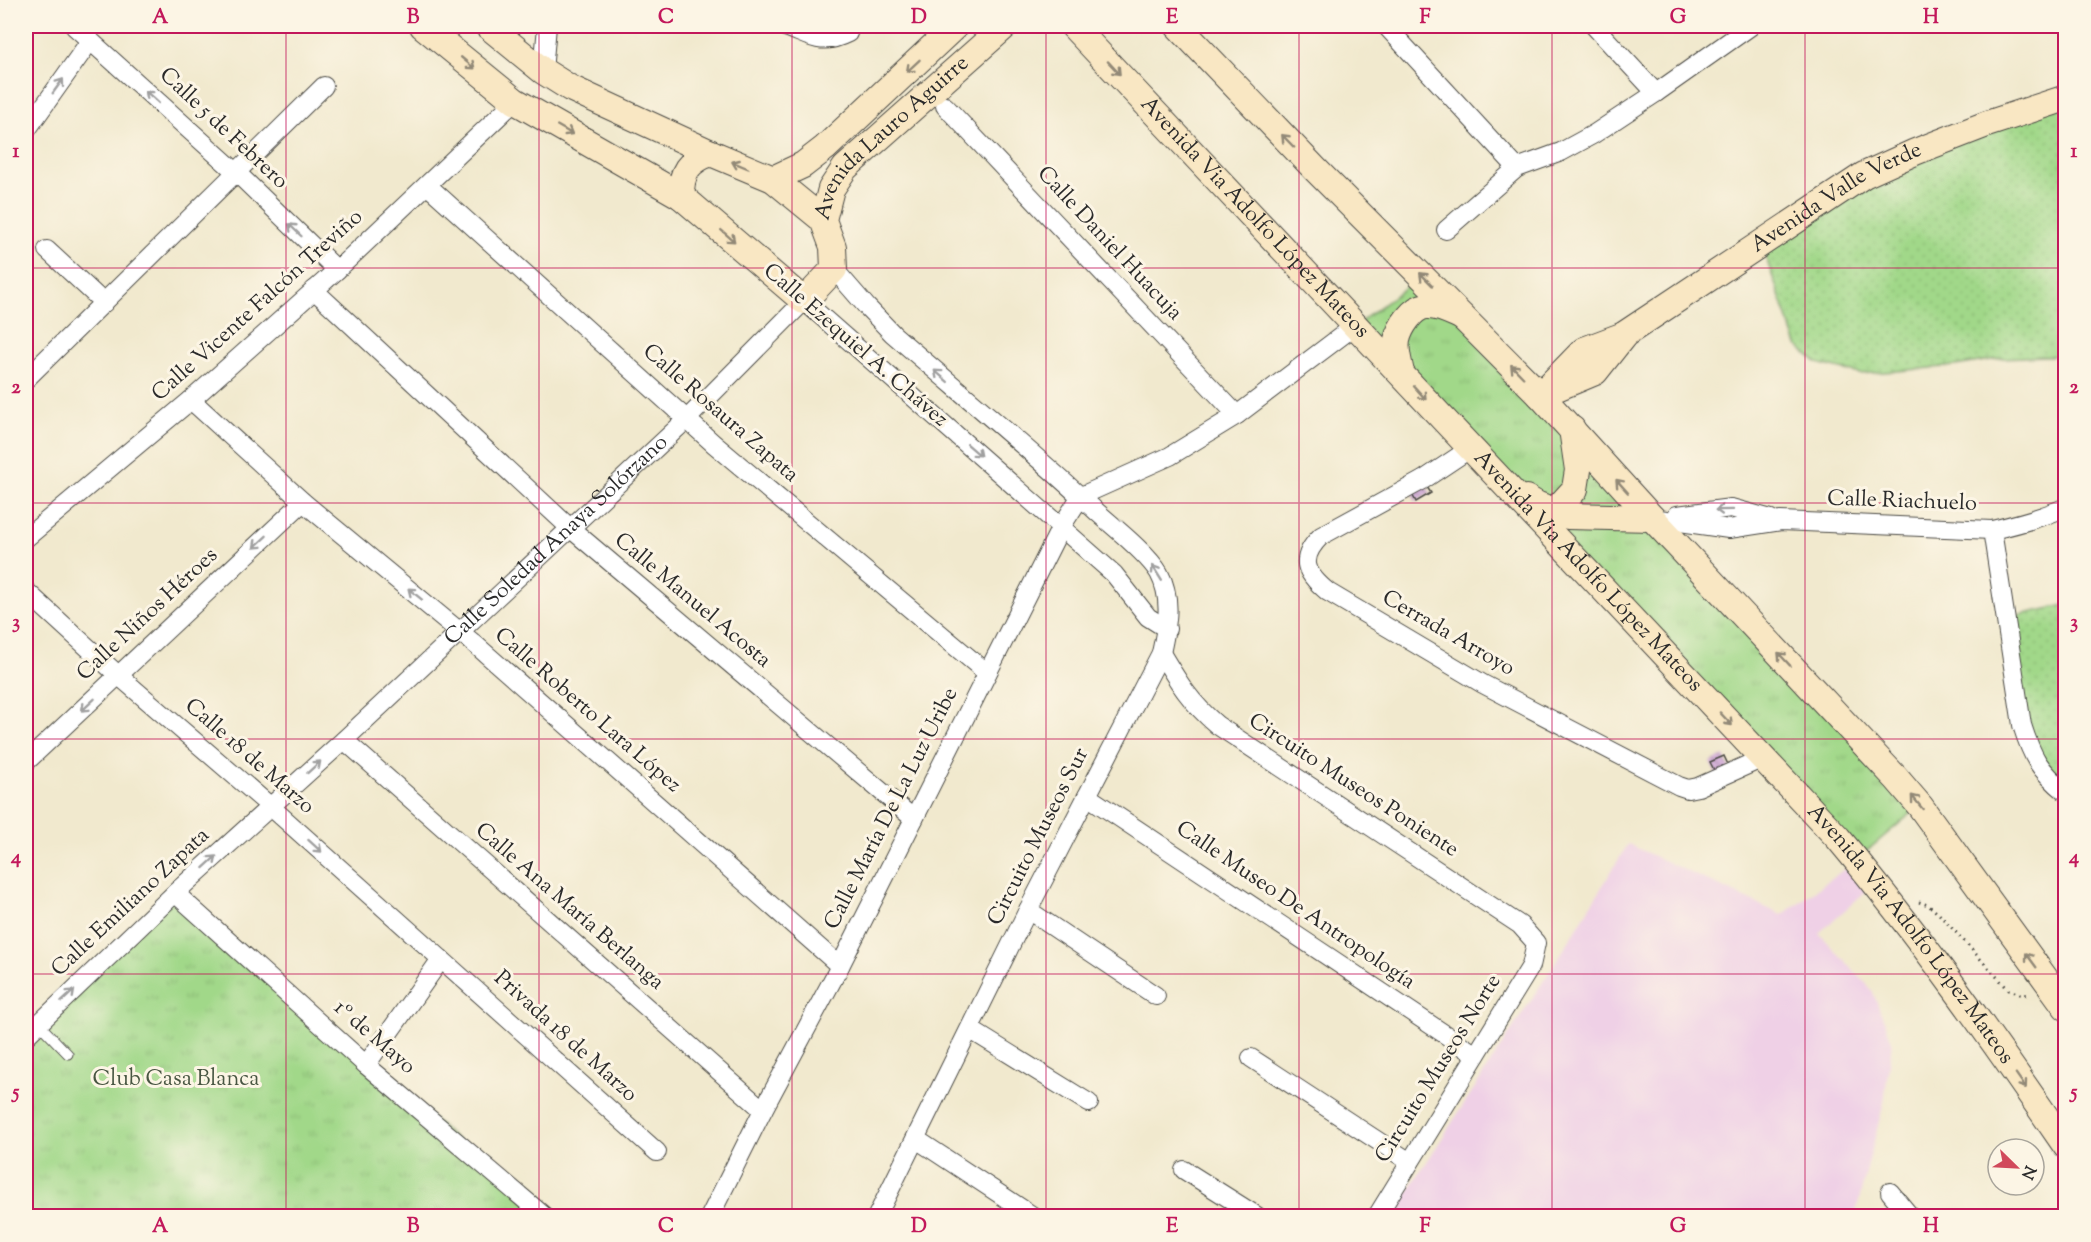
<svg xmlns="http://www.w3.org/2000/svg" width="2091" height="1242" font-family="'Sorts Mill Goudy',serif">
  <defs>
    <pattern id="grass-dots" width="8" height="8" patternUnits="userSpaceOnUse" patternTransform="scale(1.5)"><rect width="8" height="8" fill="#a1d889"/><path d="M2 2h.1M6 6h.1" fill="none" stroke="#8bba76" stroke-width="1.8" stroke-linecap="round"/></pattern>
    <pattern id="park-tufts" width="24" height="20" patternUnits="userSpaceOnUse" patternTransform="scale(1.5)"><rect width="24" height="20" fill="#a1d889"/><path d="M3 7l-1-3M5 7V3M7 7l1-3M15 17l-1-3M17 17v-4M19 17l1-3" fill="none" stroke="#8bba76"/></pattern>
    <pattern id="building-back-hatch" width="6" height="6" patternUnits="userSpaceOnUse" patternTransform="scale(1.5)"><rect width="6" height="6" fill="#d6b3d9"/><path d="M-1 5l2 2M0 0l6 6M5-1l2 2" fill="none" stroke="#b89aba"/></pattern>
  </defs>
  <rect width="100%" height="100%" fill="#fcf5e5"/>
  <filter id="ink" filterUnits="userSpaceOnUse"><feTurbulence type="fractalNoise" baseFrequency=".0167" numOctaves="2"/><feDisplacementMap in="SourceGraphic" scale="12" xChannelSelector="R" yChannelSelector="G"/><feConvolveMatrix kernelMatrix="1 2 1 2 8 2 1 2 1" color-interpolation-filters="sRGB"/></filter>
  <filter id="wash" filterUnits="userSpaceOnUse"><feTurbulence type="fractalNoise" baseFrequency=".008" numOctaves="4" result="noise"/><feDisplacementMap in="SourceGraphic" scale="24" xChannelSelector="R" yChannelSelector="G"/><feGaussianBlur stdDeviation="1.35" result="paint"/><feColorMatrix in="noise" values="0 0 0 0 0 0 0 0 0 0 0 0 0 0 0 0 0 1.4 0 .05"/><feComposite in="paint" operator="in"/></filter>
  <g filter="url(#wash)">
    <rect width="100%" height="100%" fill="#f1e9ce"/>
    <polygon fill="#efd0e6" points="1628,844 1782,915 1854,862 1873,885 1819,933 1872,990 1892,1041 1884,1102 1855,1216 1392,1216 1571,938"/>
    <g fill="url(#grass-dots)" stroke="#66825a" stroke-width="1.5">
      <polygon points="2065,98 2065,355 2002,358 1956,366 1860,374 1817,363 1797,345 1761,244 1864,175"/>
      <polygon points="2065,605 2065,792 2030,751 2006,618"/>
    </g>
    <g fill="url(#park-tufts)" stroke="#66825a" stroke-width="1.5">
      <polygon points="1422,275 1920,806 1856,860 1356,325"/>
      <polygon points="175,893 544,1216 26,1216 26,1033"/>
    </g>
    <g id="blocks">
      <g fill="url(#building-back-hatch)">
        <polygon points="1423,481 1431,493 1416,502 1409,488"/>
        <polygon points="1724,756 1730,769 1717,776 1710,762"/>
      </g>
    </g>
  </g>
  <g filter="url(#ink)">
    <use href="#blocks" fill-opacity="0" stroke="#494843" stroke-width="1.5"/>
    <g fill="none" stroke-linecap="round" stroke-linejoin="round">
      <defs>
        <polyline id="lane" points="39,1024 68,1054"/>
        <g id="street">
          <polyline points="74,26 237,173 337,270"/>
          <path d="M783,26C811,36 820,47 848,33L850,26"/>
          <polyline points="1386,26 1517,168"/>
          <polyline points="1594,26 1656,93"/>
          <polyline points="543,71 547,26"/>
          <polyline points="945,106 1237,415"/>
          <polyline points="26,131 90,41"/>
          <polyline points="427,185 714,444 987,673"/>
          <polyline points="1446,230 1517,168 1561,152 1594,134 1656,93 1751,26"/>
          <polyline points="47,250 104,303"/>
          <path d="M834,269L867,307L893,334C961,393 1031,450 1097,512C1114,527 1148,554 1159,573C1173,599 1167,626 1161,653L1028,910L877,1216"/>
          <polyline points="314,290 570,528 914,819"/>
          <polyline points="26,379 324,86"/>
          <polyline points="191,400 303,502 477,646 840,966"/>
          <path d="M1471,448L1423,480L1321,536C1298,559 1305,573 1328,592L1483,684L1679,786L1688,789L1698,787L1763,758"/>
          <polyline points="1677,515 1731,508 1771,519"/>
          <path d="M1652,518L1729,529L1781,521L1992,530C2018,524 2042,518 2066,507"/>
          <path d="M1992,530L2022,725C2032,757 2039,770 2066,792"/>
          <polyline points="26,538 191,400 337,270 515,101"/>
          <polyline points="26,591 119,676 271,807 657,1152"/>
          <path d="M1161,653C1179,683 1190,702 1217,725L1520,925L1536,943L1531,966L1377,1216"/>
          <polyline points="344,740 763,1110"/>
          <polyline points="26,762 303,502"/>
          <polyline points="1087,796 1476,1055"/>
          <polyline points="175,893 366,1065 544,1216"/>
          <polyline points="1028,910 1156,996"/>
          <polyline points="971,1030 1089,1103"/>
          <path id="s1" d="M26,1036L175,893L344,740L687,419L804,301L1114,574L1148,617L1167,629"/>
          <polyline points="1251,1058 1410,1162"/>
          <polyline points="366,1065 441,959"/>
          <polyline points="916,1139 1033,1216"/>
          <polyline points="1184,1170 1257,1216"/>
          <polyline points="1890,1192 1910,1216"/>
          <polyline points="710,1216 763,1110 840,966 1061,527 1081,496 1170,456 1237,415 1356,325"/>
        </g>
        <g id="secondary">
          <path id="s2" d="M423,26L515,101L681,196L804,301L834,269L833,247L823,220L831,189L845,168L1005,26"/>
          <polyline points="488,26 543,71 570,88 711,153 773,179 823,220"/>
          <path id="s3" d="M1073,26L1838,838C1920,936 1994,1041 2066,1146"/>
          <polyline points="1178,26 1316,170 1540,395 1652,518 1896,778 1920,806 2066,1007"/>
          <polyline points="773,179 803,165 825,148 955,26"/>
          <path d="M681,196C681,172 688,161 711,153"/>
          <path d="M1401,373C1399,362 1395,351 1397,340C1400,327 1412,308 1426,306C1439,305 1451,312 1462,317"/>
          <polyline points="1550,385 1584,350 1624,335"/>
          <path id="s4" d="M1540,395L1595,372L1625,334L1864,175L1915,152L1987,124L2066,98"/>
          <polyline points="1526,498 1538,505 1568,516 1652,518"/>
          <polyline points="1554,512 1575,489 1578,470 1572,429"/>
        </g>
      </defs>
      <use href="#lane" stroke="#494843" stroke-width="11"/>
      <use href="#street" stroke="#494843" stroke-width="20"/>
      <use href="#secondary" stroke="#494843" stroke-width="28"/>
      <polyline stroke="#494843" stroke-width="3" stroke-dasharray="1.5 4.5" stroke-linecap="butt" points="1919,902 1928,905 1939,914 2009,990 2020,994 2030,995"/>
      <use href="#lane" stroke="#fff" stroke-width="9"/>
      <use href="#street" stroke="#fff" stroke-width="18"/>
      <use href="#secondary" stroke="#f9e7c3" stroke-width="26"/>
    </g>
    <defs><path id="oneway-shaft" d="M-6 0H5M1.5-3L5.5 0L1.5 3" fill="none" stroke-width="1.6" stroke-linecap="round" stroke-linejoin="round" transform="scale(1.5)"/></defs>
    <g stroke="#928977">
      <use href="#oneway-shaft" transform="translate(468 63) rotate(40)"/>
      <use href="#oneway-shaft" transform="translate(913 66) rotate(137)"/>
      <use href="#oneway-shaft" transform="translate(1114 68) rotate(47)"/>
      <use href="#oneway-shaft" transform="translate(565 130) rotate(30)"/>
      <use href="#oneway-shaft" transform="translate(1288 141) rotate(-134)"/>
      <use href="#oneway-shaft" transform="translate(740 165) rotate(-157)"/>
      <use href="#oneway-shaft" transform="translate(728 236) rotate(41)"/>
      <use href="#oneway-shaft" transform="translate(1426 279) rotate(-135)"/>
      <use href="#oneway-shaft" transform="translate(1517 371) rotate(-134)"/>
      <use href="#oneway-shaft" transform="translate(1420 393) rotate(48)"/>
      <use href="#oneway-shaft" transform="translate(1622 486) rotate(-132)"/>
      <use href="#oneway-shaft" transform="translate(1784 659) rotate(-133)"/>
      <use href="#oneway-shaft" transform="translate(1726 719) rotate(47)"/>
      <use href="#oneway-shaft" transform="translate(1917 802) rotate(-129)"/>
      <use href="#oneway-shaft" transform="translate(2031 960) rotate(-126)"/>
      <use href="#oneway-shaft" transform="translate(2021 1081) rotate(55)"/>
    </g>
    <g stroke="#a0a0a0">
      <use href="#oneway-shaft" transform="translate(58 86) rotate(-54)"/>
      <use href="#oneway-shaft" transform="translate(152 97) rotate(-138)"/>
      <use href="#oneway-shaft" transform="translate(295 230) rotate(-136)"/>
      <use href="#oneway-shaft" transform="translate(941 376) rotate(-139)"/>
      <use href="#oneway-shaft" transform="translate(974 450) rotate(41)"/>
      <use href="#oneway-shaft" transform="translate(1724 510) rotate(179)"/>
      <use href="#oneway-shaft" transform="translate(260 542) rotate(137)"/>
      <use href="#oneway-shaft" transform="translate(1157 573) rotate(-122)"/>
      <use href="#oneway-shaft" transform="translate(415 594) rotate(-141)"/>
      <use href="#oneway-shaft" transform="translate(88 705) rotate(137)"/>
      <use href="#oneway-shaft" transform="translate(314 767) rotate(-42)"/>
      <use href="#oneway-shaft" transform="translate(315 846) rotate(42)"/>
      <use href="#oneway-shaft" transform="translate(210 862) rotate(-42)"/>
      <use href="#oneway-shaft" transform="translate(68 996) rotate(-43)"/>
    </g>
  </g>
  <path fill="none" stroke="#c2185b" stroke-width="1.5" stroke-opacity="0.55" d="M286,26V1216M539,26V1216M792,26V1216M1046,26V1216M1299,26V1216M1552,26V1216M1805,26V1216M26,268H2066M26,503H2066M26,739H2066M26,974H2066"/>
  <g text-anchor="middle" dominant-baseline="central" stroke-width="6" stroke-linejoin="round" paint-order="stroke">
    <g font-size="22" fill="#2b2b2b" stroke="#fcf5e5">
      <text transform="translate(223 129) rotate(43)">Calle 5 de Febrero</text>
      <text stroke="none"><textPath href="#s2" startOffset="676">Avenida Lauro Aguirre</textPath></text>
      <text stroke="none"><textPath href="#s4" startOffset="360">Avenida Valle Verde</textPath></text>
      <text stroke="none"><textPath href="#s3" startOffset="264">Avenida Via Adolfo López Mateos</textPath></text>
      <text transform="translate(1109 244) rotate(47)">Calle Daniel Huacuja</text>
      <text transform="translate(258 306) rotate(-42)">Calle Vicente Falcón Treviño</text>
      <text transform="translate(855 346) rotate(41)">Calle Ezequiel A. Chávez</text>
      <text transform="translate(720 414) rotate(41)">Calle Rosaura Zapata</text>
      <text transform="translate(1902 502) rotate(2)">Calle Riachuelo</text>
      <text stroke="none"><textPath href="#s1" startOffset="726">Calle Soledad Anaya Solórzano</textPath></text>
      <text stroke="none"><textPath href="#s3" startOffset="750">Avenida Via Adolfo López Mateos</textPath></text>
      <text transform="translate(692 601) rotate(40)">Calle Manuel Acosta</text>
      <text transform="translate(148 615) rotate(-43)">Calle Niños Héroes</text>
      <text transform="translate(1448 634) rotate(30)">Cerrada Arroyo</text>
      <text transform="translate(587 711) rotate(41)">Calle Roberto Lara López</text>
      <text transform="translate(249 757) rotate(41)">Calle 18 de Marzo</text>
      <text transform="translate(1353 786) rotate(33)">Circuito Museos Poniente</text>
      <text transform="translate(892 809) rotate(-63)">Calle María De La Luz Uribe</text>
      <text transform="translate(1039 837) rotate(-63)">Circuito Museos Sur</text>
      <text transform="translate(131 903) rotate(-43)">Calle Emiliano Zapata</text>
      <text transform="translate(1295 906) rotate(34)">Calle Museo De Antropología</text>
      <text transform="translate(569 907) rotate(41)">Calle Ana María Berlanga</text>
      <text stroke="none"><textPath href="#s3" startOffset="1236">Avenida Via Adolfo López Mateos</textPath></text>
      <text transform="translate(565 1037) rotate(42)">Privada 18 de Marzo</text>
      <text transform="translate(374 1038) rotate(41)">1º de Mayo</text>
      <text transform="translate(1439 1069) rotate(-58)">Circuito Museos Norte</text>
    </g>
    <g font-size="22" fill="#485642" stroke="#fcf5e5">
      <text x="176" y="1080">Club Casa Blanca</text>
    </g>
  </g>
  <rect width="2091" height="1242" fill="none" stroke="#fcf5e5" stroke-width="66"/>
  <g transform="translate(2016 1167) rotate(114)"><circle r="28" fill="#fcf5e5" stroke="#a8a49b" stroke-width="1.5"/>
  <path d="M0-4.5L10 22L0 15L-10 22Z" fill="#d1495b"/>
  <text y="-9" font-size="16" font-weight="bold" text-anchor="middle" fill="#2b2b2b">N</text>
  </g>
  <rect x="33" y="33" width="2025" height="1176" fill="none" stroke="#c2185b" stroke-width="2"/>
  <g font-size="20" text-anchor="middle" font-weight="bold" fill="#c2185b">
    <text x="160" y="23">A</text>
    <text x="413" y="23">B</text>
    <text x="666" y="23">C</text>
    <text x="919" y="23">D</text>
    <text x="1172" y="23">E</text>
    <text x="1425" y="23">F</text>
    <text x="1678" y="23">G</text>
    <text x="1931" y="23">H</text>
    <text x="16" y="157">1</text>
    <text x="2074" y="157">1</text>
    <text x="16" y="393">2</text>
    <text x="2074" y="393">2</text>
    <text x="16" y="628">3</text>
    <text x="2074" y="628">3</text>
    <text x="16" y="863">4</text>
    <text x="2074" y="863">4</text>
    <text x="16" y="1098">5</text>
    <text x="2074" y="1098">5</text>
    <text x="160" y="1232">A</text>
    <text x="413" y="1232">B</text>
    <text x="666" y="1232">C</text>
    <text x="919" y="1232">D</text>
    <text x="1172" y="1232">E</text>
    <text x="1425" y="1232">F</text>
    <text x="1678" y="1232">G</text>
    <text x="1931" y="1232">H</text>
  </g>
</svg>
